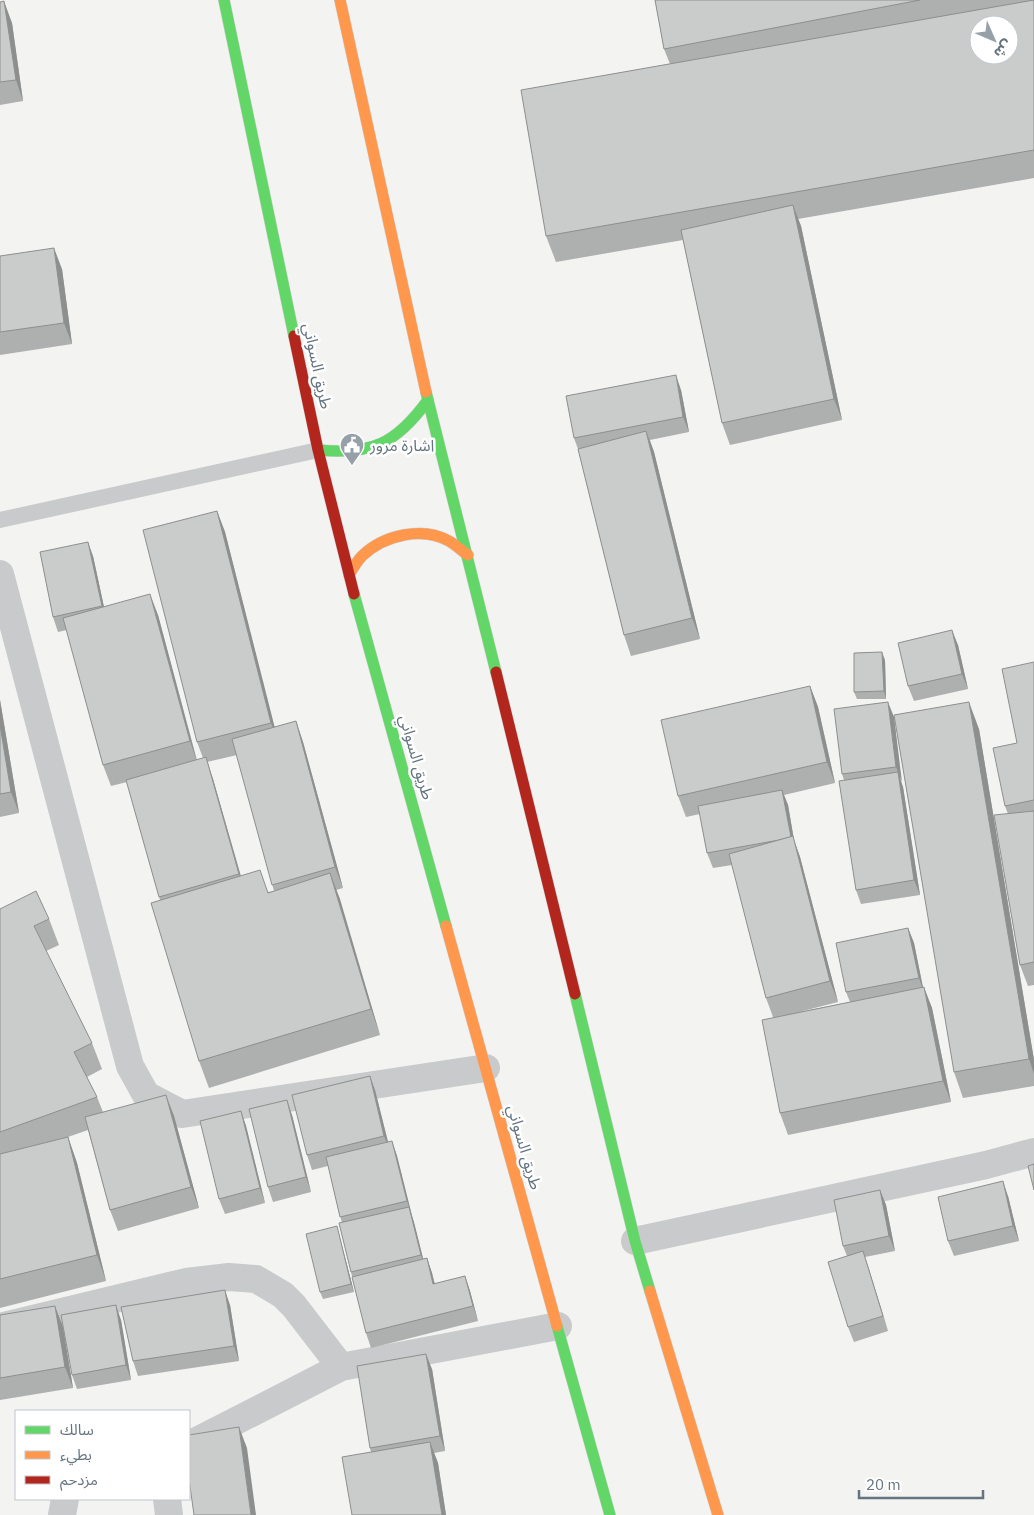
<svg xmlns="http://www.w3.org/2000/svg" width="1034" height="1515" font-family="'IBM Plex Sans','Noto Sans Arabic',sans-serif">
  <rect width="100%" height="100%" fill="#f3f3f2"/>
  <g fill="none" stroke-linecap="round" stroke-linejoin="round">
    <defs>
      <g id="fast">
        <polyline points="224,0 294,336"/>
        <polyline points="426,392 496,672"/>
        <path d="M318,450C372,455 396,444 428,400"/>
        <polyline points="354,594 446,926"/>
        <polyline points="575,994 635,1241 650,1291"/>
        <polyline points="557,1326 610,1515"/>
      </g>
      <g id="slow">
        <polyline points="340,0 426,392"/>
        <path d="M349,575C353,568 357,561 362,556C384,535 422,526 449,541C456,545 462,551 468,555"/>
        <polyline points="446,926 557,1326"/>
        <polyline points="650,1291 718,1515"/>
      </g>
      <g id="jam">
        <polyline points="294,336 318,450 354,594"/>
        <polyline points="496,672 575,994"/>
      </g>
    </defs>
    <use href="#fast" stroke="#cfd0d0" stroke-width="12"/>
    <use href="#slow" stroke="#cfd0d0" stroke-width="12"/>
    <use href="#jam" stroke="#cfd0d0" stroke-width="12"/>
    <polyline stroke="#c8cacb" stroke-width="16" points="0,520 318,450"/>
    <g stroke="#c8cacb" stroke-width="28">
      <polyline points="0,574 130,1066 146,1095 182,1114 486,1068"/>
      <polyline points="635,1241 986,1165 1034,1152"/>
      <polyline points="0,1327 186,1282 229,1277 256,1279 283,1295 294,1306 341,1367"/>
      <polyline points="189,1445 341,1367 558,1326"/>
      <polyline points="167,1499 169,1515"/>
      <polyline points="62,1515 65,1499"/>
    </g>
    <use href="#fast" stroke="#63d668" stroke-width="11"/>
    <use href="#slow" stroke="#ff974d" stroke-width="11"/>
    <use href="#jam" stroke="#b3261e" stroke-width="11"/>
  </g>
  <g fill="#aeafaf" fill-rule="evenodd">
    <polygon points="655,0 1034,0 1034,178 798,219 801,226 842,420 730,445 722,423 683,240 556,262 546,236 670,64 664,49"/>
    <polygon points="0,2 12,23 23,101 0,105"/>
    <polygon points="0,256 62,269 72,344 0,355"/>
    <polygon points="681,390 689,432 650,440 654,452 700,639 631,656 624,635 578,449 574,438"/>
    <path d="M217,511L225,532L274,727L296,721L303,742L343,888L336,890L380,1035L209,1088L199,1061L160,900L127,782L111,786L103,765L67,630L58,632L53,617L93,556L104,607L158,615L197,760L203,758L197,742ZM237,755L274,891L269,892L241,876L213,779L207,762Z"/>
    <polygon points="958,645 968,689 914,701 908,686"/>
    <polygon points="885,660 886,699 857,699 854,692"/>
    <polygon points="1034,662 1034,985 1028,986 1020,965 1008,814 1005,806"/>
    <polygon points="810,686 818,707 835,783 784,795 788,805 794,840 800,857 838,1002 799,1012 850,1002 846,992 908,928 914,943 923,987 932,1008 951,1102 788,1135 780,1113 773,1017 766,998 732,865 713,868 707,853 700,814 686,817 678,796"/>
    <polygon points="0,700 19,813 0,817"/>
    <polygon points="894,717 901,782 903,787 920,895 861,904 856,890 844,780 842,774"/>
    <polygon points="979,729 1034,1060 1034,1086 963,1098 954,1072"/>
    <polygon points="0,909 49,919 59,945 46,951 92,1043 102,1069 87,1077 97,1097 103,1112 174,1116 199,1208 118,1231 110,1210 88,1130 68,1137 77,1163 106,1281 0,1308"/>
    <polygon points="375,1090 388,1142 392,1141 397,1156 423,1259 427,1258 432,1273 435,1284 465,1276 470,1291 478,1321 371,1348 366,1333 351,1272 342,1223 328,1166 312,1170 307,1155"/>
    <polygon points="241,1111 246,1126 265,1203 225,1214 219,1199"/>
    <polygon points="292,1115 311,1192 273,1202 268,1187"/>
    <polygon points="880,1190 886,1205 895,1251 865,1257 888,1331 854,1342 848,1327 847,1256 843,1246"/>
    <polygon points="1008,1196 1019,1241 954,1256 948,1241"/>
    <polygon points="339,1234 354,1292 323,1299 320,1292"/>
    <polygon points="230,1305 239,1361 138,1376 133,1361"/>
    <polygon points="0,1315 63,1327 73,1388 0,1400"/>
    <polygon points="121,1320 131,1380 77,1389 72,1375"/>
    <polygon points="432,1369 445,1451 434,1453 438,1463 446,1515 352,1515 371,1452 370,1448"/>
  </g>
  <g fill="#8d8f8f">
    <polygon points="4,1 12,23 23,101 16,80"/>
    <polygon points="793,205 801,226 842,420 834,399"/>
    <polygon points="54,248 62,269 72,344 64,323"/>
    <polygon points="676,375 681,390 689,432 683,417"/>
    <polygon points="646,431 654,452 700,639 692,618"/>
    <polygon points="217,511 225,532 279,744 271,723"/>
    <polygon points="88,542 93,556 107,621 102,606"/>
    <polygon points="150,594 158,615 197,762 190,741"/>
    <polygon points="952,630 958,645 968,689 962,674"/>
    <polygon points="882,652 885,660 886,699 884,691"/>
    <polygon points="810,686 818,707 835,783 827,762"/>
    <polygon points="0,700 19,813 11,792 0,725"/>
    <polygon points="888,702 894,717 902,782 896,767"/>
    <polygon points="969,702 979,729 1034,1060 1034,1074 1029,1059"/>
    <polygon points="296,721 303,742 343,888 335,867"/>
    <polygon points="206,757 213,779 246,895 239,874"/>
    <polygon points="898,772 903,787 920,895 914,880"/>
    <polygon points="782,790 788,805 794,840 800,857 838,1002 830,981 791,838"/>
    <polygon points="330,873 340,899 380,1035 371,1009"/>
    <polygon points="908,928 914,943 924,993 919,978"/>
    <polygon points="924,987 932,1008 951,1102 943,1081"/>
    <polygon points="370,1076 375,1090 390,1150 384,1136"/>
    <polygon points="166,1095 174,1116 199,1208 191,1187"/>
    <polygon points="287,1100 292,1115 311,1192 306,1177"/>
    <polygon points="241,1111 246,1126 265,1203 260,1188"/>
    <polygon points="68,1137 77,1163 106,1281 97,1255"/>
    <polygon points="392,1141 397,1156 412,1216 407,1201"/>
    <polygon points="1003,1181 1008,1196 1019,1241 1013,1226"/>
    <polygon points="880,1190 886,1205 895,1251 889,1236"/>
    <polygon points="409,1207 414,1222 426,1270 421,1255"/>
    <polygon points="337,1226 339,1234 354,1292 351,1284"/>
    <polygon points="863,1251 868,1266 888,1331 883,1316"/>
    <polygon points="427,1258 432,1273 438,1299 433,1284"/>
    <polygon points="465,1276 470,1291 478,1321 473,1306"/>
    <polygon points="225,1290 230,1305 239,1361 234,1346"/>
    <polygon points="116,1305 121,1320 131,1380 126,1365"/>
    <polygon points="55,1306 63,1327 73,1388 65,1367"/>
    <polygon points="426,1354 432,1369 445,1451 440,1436"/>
    <polygon points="239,1427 247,1448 256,1515 251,1515"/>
    <polygon points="430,1442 438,1463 446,1515 442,1515"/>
  </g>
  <g fill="#cacccc" stroke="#8d8f8f" fill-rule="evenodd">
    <polygon points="655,0 920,0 664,49"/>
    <path d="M1034,0V150L546,236L521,90ZM979,25H1009V55H979Z"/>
    <polygon points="4,1 16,80 0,82 0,2"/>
    <polygon points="793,205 834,399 722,423 681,230"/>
    <polygon points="54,248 64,323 0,332 0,256"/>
    <polygon points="676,375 683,417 574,438 566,396"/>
    <polygon points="646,431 692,618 624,635 578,449"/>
    <polygon points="217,511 271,723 197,742 143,530"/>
    <polygon points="88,542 102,606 53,617 40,552"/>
    <polygon points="150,594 190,741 103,765 63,618"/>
    <polygon points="952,630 962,674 908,686 898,643"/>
    <polygon points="882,652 884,691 854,692 854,653"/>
    <polygon points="1034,662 1034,800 1005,806 993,748 1017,743 1002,669"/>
    <polygon points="810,686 827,762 678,796 661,720"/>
    <polygon points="888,702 896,767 842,774 834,709"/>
    <polygon points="969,702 1029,1059 954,1072 894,715"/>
    <polygon points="296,721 335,867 272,885 232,739"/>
    <polygon points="0,725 11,792 0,794"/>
    <polygon points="206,757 239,874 159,897 126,780"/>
    <polygon points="898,772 914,880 856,890 839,781"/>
    <polygon points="782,790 791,837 779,840 707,853 698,806"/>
    <polygon points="1034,811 1034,962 1020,965 994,815"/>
    <polygon points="793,836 830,981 766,998 729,854"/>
    <polygon points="260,870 268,893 330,873 371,1009 199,1061 151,903"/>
    <polygon points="36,891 49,919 34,926 92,1043 74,1052 97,1097 0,1132 0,909"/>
    <polygon points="908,928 919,978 846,992 836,943"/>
    <polygon points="924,987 943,1081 780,1113 762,1020"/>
    <polygon points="370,1076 384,1136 307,1155 292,1095"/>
    <polygon points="166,1095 191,1187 110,1210 85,1117"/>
    <polygon points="287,1100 306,1177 268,1187 249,1109"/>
    <polygon points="241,1111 260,1188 219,1199 200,1121"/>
    <polygon points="68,1137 97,1255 0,1279 0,1154"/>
    <polygon points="392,1141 407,1201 340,1217 326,1157"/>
    <polygon points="1034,1164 1034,1190 1028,1166"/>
    <polygon points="1003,1181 1013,1226 948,1241 938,1197"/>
    <polygon points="880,1190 889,1236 843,1246 834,1200"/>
    <polygon points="409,1207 421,1255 351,1272 339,1223"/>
    <polygon points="337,1226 351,1284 320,1292 306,1234"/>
    <polygon points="863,1251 883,1316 848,1327 828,1262"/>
    <polygon points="427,1258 433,1284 465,1276 473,1306 366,1333 352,1277"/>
    <polygon points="225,1290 234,1346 133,1361 121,1307"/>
    <polygon points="116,1305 126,1365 72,1375 61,1315"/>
    <polygon points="55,1306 65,1367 0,1378 0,1315"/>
    <polygon points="426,1354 440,1436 370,1448 357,1366"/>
    <polygon points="239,1427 251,1515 194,1515 189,1479 189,1435"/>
    <polygon points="430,1442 442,1515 352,1515 342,1457"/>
  </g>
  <defs>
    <symbol id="civic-pin" viewBox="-11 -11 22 30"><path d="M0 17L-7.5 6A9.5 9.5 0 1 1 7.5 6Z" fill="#96a0a9" stroke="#fff"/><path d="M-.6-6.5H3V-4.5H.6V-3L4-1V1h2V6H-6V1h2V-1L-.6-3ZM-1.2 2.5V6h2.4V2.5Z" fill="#fff"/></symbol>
  </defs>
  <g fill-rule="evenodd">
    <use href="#civic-pin" x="338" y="431" width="28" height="38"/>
  </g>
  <g text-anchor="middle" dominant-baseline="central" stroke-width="5" stroke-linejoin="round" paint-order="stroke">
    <g font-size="16" fill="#647481" stroke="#fff">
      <text transform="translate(318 366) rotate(78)">طريق السواني</text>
      <text transform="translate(417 757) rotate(74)">طريق السواني</text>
      <text transform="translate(525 1147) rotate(74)">طريق السواني</text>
    </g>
    <g font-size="16" fill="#647481" stroke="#fff" text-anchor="start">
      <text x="370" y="445">اشارة مرور</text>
    </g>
  </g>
  <rect x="15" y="1410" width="175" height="90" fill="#ffffff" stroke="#c1c7cd"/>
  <rect x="25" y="1426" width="25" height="8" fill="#63d668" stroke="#c1c7cd"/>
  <text x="60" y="1435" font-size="15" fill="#647481">سالك</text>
  <rect x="25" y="1451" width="25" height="8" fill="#ff974d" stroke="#c1c7cd"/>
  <text x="60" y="1460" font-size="15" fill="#647481">بطيء</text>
  <rect x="25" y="1476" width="25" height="8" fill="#b3261e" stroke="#c1c7cd"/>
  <text x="60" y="1485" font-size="15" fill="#647481">مزدحم</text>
  <g transform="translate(994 40) rotate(135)"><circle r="24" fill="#ffffff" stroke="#c1c7cd"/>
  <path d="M0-4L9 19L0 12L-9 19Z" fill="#96a0a9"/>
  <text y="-8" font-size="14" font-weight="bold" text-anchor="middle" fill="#647481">ش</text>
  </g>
  <path d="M859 1490v8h124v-8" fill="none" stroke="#647481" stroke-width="2.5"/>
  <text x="866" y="1490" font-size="15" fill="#647481" stroke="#ffffff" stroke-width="4" paint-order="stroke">20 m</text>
</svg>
